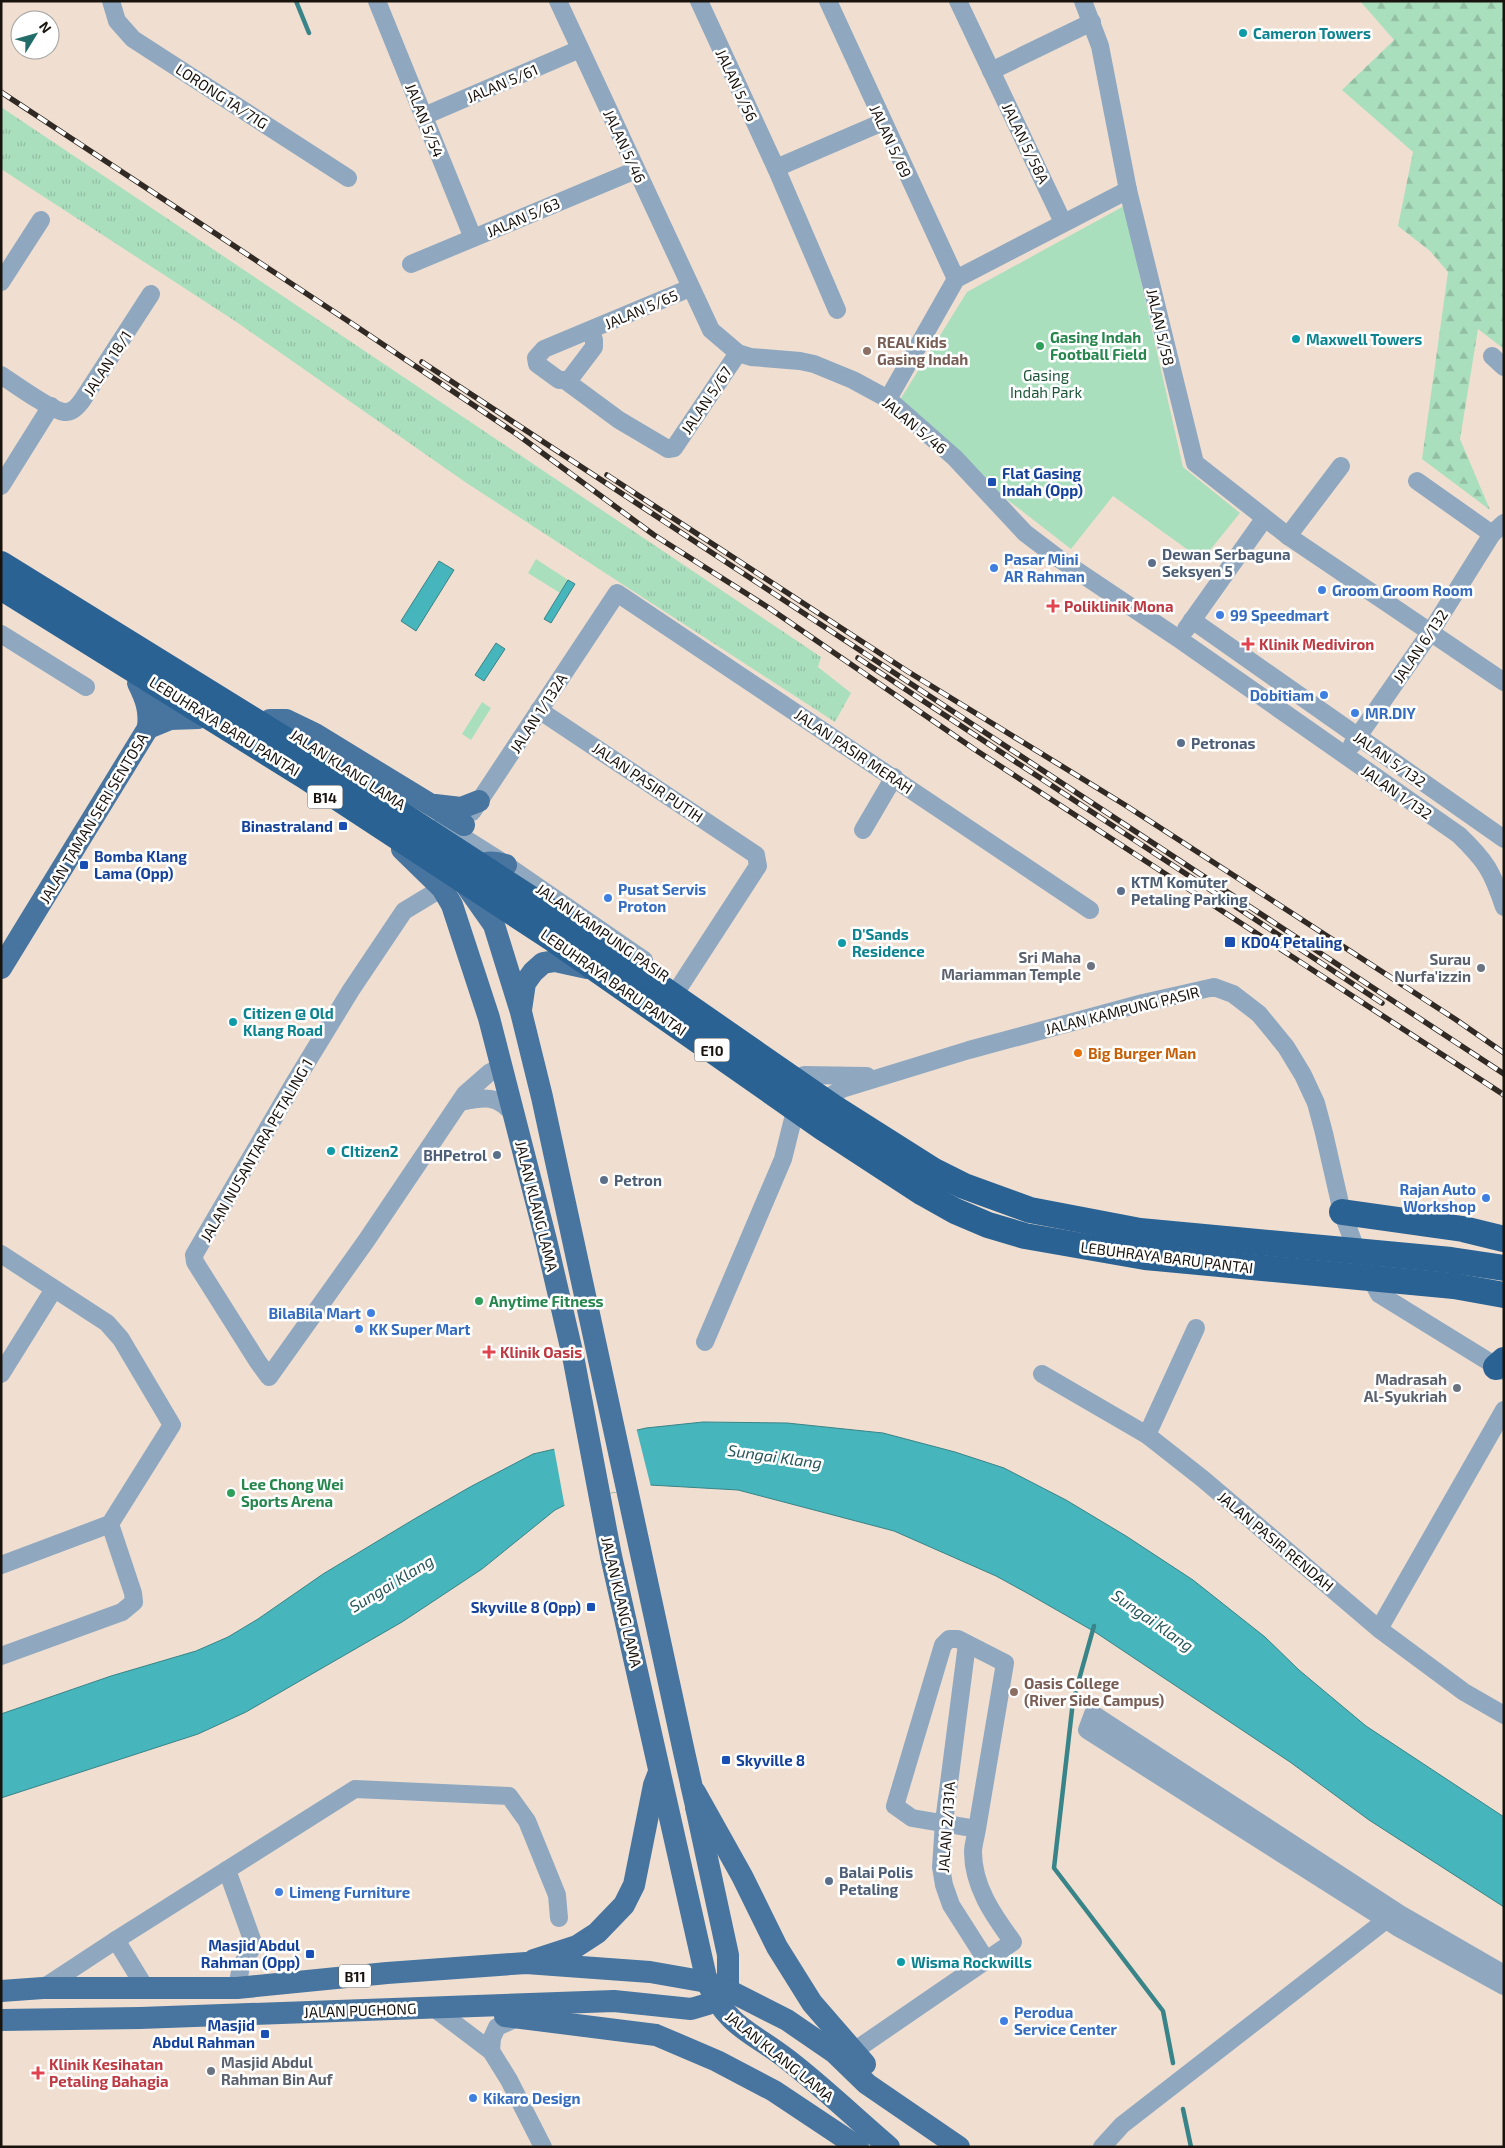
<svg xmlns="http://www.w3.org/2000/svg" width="1505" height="2148" font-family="'Exo 2',sans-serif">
  <defs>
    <pattern id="grass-tufts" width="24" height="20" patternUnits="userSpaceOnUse" patternTransform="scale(1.25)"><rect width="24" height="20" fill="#aadfbe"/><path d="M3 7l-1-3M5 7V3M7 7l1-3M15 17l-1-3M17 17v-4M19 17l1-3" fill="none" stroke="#92bea2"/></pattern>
    <pattern id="forest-firs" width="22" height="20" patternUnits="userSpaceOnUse" patternTransform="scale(1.25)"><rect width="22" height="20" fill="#aadfbe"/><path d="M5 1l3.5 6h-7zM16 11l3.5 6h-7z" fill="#92bea2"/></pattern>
  </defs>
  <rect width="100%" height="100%" fill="#f0dfd0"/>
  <polygon fill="url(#grass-tufts)" points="1,107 821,657 818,667 851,693 835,722 465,482 235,321 1,169"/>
  <polygon fill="url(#forest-firs)" points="1360,1 1504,1 1504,349 1478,329 1460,439 1490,510 1422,459 1448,272 1430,251 1398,226 1413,152 1342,90 1394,40"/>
  <g fill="#aadfbe">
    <polygon points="1124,206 1183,467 1240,513 1202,560 1113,496 1071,549 893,411 967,292"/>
    <polygon points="536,559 568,580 560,593 528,573"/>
    <polygon points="482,702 491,708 471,740 462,734"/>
  </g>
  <g fill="#46b5bc" stroke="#388488">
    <polygon points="439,561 454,570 416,631 401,621"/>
    <polygon points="568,580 575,584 551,623 544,619"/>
    <polygon points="496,643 505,649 484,681 475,675"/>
    <polygon points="703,1422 787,1423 883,1433 955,1452 1004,1468 1066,1500 1126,1536 1193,1580 1265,1637 1299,1670 1366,1726 1504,1817 1504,1907 1369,1820 1290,1762 1095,1632 1027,1593 996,1576 894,1531 738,1490 650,1485 575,1500 555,1510 482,1569 402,1622 246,1712 198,1734 1,1798 1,1714 111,1676 196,1651 228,1637 258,1619 323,1574 416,1518 470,1487 533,1454 646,1428"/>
  </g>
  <polygon fill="#f0dfd0" points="636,1427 651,1487 610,1493 576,1503 565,1508 554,1448"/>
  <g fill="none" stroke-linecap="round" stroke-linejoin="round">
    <g stroke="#388488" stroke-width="4.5">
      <polyline points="296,1 309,33"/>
      <polyline points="1094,1626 1073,1701 1054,1868 1163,2011 1173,2063"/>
      <polyline points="1183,2109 1191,2147"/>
    </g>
    <g stroke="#8fa8c0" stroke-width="18">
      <polyline points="111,1 117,21 133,39 348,178"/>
      <polyline points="377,1 473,238"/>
      <path d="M558,1L711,330L738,353L751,357L800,361L814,364L853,380L888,399L955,458L1025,533L1058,558L1179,639L1459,835C1486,861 1492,871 1504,907"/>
      <polyline points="699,1 776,168 837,310"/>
      <polyline points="828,1 956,279"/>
      <polyline points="958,1 1060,216"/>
      <polyline points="1083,1 1100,46 1128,190 1195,463 1288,536 1504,682"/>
      <polyline points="991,71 1092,22"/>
      <polyline points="424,116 580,49"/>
      <polyline points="776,168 883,122"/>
      <polyline points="411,264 636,170"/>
      <polyline points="1,282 41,220"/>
      <polyline points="591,330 594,340 594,347 569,380 559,380 537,364 536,358 544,349 690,288"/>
      <polyline points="1492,356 1504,367"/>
      <path d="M1,375C13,383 52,411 64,412C72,413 79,405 83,399L151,294"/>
      <polyline points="566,381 619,420 668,449 674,448 738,353"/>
      <polyline points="888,399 956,279 1128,190"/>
      <polyline points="1417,481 1492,534"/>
      <polyline points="1,486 51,406"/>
      <polyline points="1288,536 1341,466"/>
      <polyline points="1192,620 1504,839"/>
      <polyline points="1186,629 1264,519"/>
      <polyline points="1,634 86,687"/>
      <polyline points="539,710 756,855 758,866 680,986"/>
      <polyline points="1352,745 1430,633 1492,534 1504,523"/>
      <polyline points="472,812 617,593 1090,910"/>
      <polyline points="442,824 496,858 644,960"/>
      <polyline points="863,830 894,777"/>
      <polyline points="442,888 404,911 351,990 293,1085 194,1255 195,1262 258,1362 269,1377 366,1241 465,1094 489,1073 502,1066"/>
      <polyline points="804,1075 867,1076"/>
      <path d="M460,1102C484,1097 497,1094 514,1115"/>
      <polyline points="817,1104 842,1089 969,1050 1143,1003 1214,987 1233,994 1259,1014 1286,1047 1303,1075 1316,1103 1324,1133 1342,1212 1359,1257 1379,1294 1504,1371"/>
      <polyline points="1,1254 107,1323 121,1339 172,1425 110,1524 1,1565"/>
      <polyline points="705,1342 783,1159 793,1119"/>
      <polyline points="1,1374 54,1289"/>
      <polyline points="1042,1374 1147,1435 1203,1479 1379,1629 1464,1692 1504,1715"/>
      <polyline points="1147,1435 1196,1328"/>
      <polyline points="1379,1629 1504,1410"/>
      <polyline points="967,1644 944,1822 941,1867 944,1885 951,1905 986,1960"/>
      <polyline points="1,1656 122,1612 134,1602 133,1593 110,1524"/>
      <polyline points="227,1870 254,1945 241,1966 237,1988"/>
      <polyline points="116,1940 146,1989"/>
      <polyline points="1504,1974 1400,1914 1093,1714 1087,1730 1397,1927 1504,1986"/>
      <polyline points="43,1988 116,1940 355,1789 509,1796 527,1821 557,1895 559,1918"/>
      <polyline points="434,2008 491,2051 509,2080 543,2147"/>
      <polyline points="491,2051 492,2038 497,2027 517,2018"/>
      <path d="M854,2051L1013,1942C993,1915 973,1886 973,1852C973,1845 976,1836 977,1829L1005,1663L958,1639H949L943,1645L895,1806L912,1818L977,1829"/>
      <polyline points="1102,2147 1122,2125 1386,1920 1396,1916"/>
    </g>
    <g stroke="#4775a0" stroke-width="22">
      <path d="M138,683C146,699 150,710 148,728"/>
      <polyline points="270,720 286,720 315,734 464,825"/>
      <polyline points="148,728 170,719 198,718"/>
      <polyline points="435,805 461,808 479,801"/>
      <path d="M402,849L442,888L452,905L489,1018L546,1240L573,1356L611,1556L707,1982C729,2029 751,2031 788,2060C823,2087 855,2118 889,2147"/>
      <path d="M471,868C484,862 492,861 506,865"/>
      <polyline points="465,884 494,925 521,1012 542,1097 684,1752 697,1810 691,1784"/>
      <polyline points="1,968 148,728 181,678"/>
      <polyline points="521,1010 525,983 533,972 543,963 555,961 587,968"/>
      <polyline points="695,1792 742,1876 777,1947 812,2003 865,2064"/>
      <polyline points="696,1807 728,1955 728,1990"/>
      <polyline points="534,1960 577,1946 597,1933 624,1905 634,1885 654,1785 659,1772"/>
      <polyline points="1,1991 43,1988 237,1988 387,1973 526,1963 650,1972 707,1982 728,1990 787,2020 835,2053 867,2084 959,2147"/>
      <polyline points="505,2016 656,2035 717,2061 774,2091 858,2147"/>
      <polyline points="1,2020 140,2018 614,2001 691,2009 708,2004 727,1991"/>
    </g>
    <g stroke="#2a6294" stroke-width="26">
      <polyline points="1342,1212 1463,1229 1504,1239"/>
      <polyline points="1496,1367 1504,1360"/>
    </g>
    <defs>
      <g id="rail">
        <polyline points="1,92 348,321 518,435 654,535 769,608 974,749 1504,1095"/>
        <polyline points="422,362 1504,1074"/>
        <polyline points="607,475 907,671 1125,805 1455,1019 1504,1053"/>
        <polyline points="858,658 1382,1003"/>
      </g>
    </defs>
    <use href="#rail" stroke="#312a24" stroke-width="5.5"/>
    <use href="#rail" stroke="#fff" stroke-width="4" stroke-dasharray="11" stroke-linecap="butt"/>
    <g stroke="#2a6294" stroke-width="26">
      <polyline points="1,564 316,759 565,921 833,1107 934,1171 964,1186 1030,1210 1140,1231 1451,1260 1504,1268"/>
      <polyline points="1,587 303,775 556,941 822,1127 923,1193 955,1211 988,1225 1025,1236 1145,1257 1454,1286 1504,1295"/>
    </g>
  </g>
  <g fill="#0f9aa8" stroke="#fff" stroke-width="2">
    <circle cx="1243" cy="33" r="5"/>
    <circle cx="1296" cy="339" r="5"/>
    <circle cx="842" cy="943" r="5"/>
    <circle cx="233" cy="1022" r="5"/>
    <circle cx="331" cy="1151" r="5"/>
    <circle cx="901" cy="1962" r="5"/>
  </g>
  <g fill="#2e9e5b" stroke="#fff" stroke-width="2">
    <circle cx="1040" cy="346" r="5"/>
    <circle cx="479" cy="1301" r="5"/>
    <circle cx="231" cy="1493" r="5"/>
  </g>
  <g fill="#8d6e63" stroke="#fff" stroke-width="2">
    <circle cx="867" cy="351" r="5"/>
    <circle cx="1014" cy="1692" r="5"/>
  </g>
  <g fill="#1a4fb4" stroke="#fff" stroke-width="2">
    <rect x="987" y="477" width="10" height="10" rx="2.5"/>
    <rect x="338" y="821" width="10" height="10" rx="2.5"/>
    <rect x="79" y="860" width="10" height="10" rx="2.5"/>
    <rect x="1224" y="936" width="12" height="12" rx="2.5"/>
    <rect x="586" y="1602" width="10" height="10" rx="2.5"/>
    <rect x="721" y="1755" width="10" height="10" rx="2.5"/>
    <rect x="305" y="1949" width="10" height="10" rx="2.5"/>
    <rect x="260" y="2029" width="10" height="10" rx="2.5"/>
  </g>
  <g fill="#5c6f8a" stroke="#fff" stroke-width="2">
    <circle cx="1152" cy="563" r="5"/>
    <circle cx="1181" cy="743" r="5"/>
    <circle cx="1121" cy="891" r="5"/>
    <circle cx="497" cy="1155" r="5"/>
    <circle cx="604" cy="1180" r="5"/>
    <circle cx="829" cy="1881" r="5"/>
  </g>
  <g fill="#3f7fe0" stroke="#fff" stroke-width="2">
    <circle cx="994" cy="568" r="5"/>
    <circle cx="1322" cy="590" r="5"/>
    <circle cx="1220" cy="615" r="5"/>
    <circle cx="1324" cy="695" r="5"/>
    <circle cx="1355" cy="713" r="5"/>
    <circle cx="608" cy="898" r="5"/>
    <circle cx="1486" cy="1198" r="5"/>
    <circle cx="371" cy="1313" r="5"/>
    <circle cx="359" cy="1329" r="5"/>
    <circle cx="279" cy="1892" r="5"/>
    <circle cx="1004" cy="2021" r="5"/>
    <circle cx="473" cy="2098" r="5"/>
  </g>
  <g fill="#e0444e" stroke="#fff" stroke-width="2">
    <path d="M1050.5 598.5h5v5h5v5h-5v5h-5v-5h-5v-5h5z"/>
    <path d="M1245.5 636.5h5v5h5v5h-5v5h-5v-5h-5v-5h5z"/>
    <path d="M486.5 1344.5h5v5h5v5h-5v5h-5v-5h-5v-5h5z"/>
    <path d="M35.5 2065.5h5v5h5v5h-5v5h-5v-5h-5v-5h5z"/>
  </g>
  <g fill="#6b7280" stroke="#fff" stroke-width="2">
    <circle cx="1091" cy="966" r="5"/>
    <circle cx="1481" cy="968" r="5"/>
    <circle cx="1457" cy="1388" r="5"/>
    <circle cx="211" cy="2071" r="5"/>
  </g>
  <circle fill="#e8710a" stroke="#fff" stroke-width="2" cx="1078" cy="1053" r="5"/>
  <g text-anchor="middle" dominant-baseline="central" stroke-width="5" stroke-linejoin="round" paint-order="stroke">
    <g fill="#fff" stroke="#5e5a56" stroke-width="1">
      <rect x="307.5" y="785.5" width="35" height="23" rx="4"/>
      <rect x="694.5" y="1038.5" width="35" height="23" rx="4"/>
      <rect x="339" y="1964.5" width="32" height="23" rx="4"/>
    </g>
    <g font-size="14" font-weight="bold" fill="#19130e">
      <text x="325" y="797">B14</text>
      <text x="712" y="1050">E10</text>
      <text x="355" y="1976">B11</text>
    </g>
    <g font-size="15" font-weight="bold" fill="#0d838f" stroke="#fff" text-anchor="start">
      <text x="1253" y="33">Cameron Towers</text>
      <text x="1306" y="339">Maxwell Towers</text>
      <text x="852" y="934">D'Sands<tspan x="852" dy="17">Residence</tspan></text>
      <text x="243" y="1013">Citizen @ Old<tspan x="243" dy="17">Klang Road</tspan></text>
      <text x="341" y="1151">CItizen2</text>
      <text x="911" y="1962">Wisma Rockwills</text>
    </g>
    <g font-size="15" fill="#19130e" stroke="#fff">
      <text transform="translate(502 83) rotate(-23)">JALAN 5/61</text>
      <text transform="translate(737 85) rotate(65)">JALAN 5/56</text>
      <text transform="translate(222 96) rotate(33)">LORONG 1A/71G</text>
      <text transform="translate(425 120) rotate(68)">JALAN 5/54</text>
      <text transform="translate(891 141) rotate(65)">JALAN 5/69</text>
      <text transform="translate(1026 143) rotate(64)">JALAN 5/58A</text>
      <text transform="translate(625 146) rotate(65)">JALAN 5/46</text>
      <text transform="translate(523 217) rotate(-23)">JALAN 5/63</text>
      <text transform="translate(641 309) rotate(-23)">JALAN 5/65</text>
      <text transform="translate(1161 327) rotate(77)">JALAN 5/58</text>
      <text transform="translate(107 363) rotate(-57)">JALAN 18/1</text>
      <text transform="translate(706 400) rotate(-56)">JALAN 5/67</text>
      <text transform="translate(915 425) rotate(40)">JALAN 5/46</text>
      <text transform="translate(1420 646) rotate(-56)">JALAN 6/132</text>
      <text transform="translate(538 713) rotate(-57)">JALAN 1/132A</text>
      <text transform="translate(225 726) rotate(32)">LEBUHRAYA BARU PANTAI</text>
      <text transform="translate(854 751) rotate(34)">JALAN PASIR MERAH</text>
      <text transform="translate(1390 759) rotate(35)">JALAN 5/132</text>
      <text transform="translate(348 769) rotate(33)">JALAN KLANG LAMA</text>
      <text transform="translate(648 782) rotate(34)">JALAN PASIR PUTIH</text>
      <text transform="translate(1397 792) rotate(35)">JALAN 1/132</text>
      <text transform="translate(93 818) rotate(-59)">JALAN TAMAN SERI SENTOSA</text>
      <text transform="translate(603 932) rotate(35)">JALAN KAMPUNG PASIR</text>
      <text transform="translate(614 982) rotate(35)">LEBUHRAYA BARU PANTAI</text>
      <text transform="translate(1122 1010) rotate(-14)">JALAN KAMPUNG PASIR</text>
      <text transform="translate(256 1150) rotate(-60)">JALAN NUSANTARA PETALING 1</text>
      <text transform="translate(537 1206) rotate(76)">JALAN KLANG LAMA</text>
      <text transform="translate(1167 1257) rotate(7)">LEBUHRAYA BARU PANTAI</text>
      <text transform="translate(1276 1541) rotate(40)">JALAN PASIR RENDAH</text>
      <text transform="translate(622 1602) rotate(77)">JALAN KLANG LAMA</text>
      <text transform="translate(946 1827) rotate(-86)">JALAN 2/131A</text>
      <text transform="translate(360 2010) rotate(-2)">JALAN PUCHONG</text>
      <text transform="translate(780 2056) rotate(39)">JALAN KLANG LAMA</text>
    </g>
    <g font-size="15" font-weight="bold" fill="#27864d" stroke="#fff" text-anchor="start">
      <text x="1050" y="337">Gasing Indah<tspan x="1050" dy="17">Football Field</tspan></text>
      <text x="489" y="1301">Anytime Fitness</text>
      <text x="241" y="1484">Lee Chong Wei<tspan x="241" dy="17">Sports Arena</tspan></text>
    </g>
    <g font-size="15" font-weight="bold" fill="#785e54" stroke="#fff" text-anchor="start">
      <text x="877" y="342">REAL Kids<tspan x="877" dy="17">Gasing Indah</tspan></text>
      <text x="1024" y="1683">Oasis College<tspan x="1024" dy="17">(River Side Campus)</tspan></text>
    </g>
    <g font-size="15" fill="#1c5537" stroke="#fff">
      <text x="1046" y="375">Gasing<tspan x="1046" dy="17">Indah Park</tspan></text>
    </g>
    <g font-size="15" font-weight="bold" fill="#164399" stroke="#fff" text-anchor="start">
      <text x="1002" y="473">Flat Gasing<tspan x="1002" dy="17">Indah (Opp)</tspan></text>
      <text x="333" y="826" text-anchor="end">Binastraland</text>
      <text x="94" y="856">Bomba Klang<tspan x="94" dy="17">Lama (Opp)</tspan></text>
      <text x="1241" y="942">KD04 Petaling</text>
      <text x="581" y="1607" text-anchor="end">Skyville 8 (Opp)</text>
      <text x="736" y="1760">Skyville 8</text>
      <text x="300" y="1945" text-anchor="end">Masjid Abdul<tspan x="300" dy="17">Rahman (Opp)</tspan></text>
      <text x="255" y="2025" text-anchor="end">Masjid<tspan x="255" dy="17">Abdul Rahman</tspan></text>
    </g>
    <g font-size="15" font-weight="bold" fill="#4e5e75" stroke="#fff" text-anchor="start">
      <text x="1162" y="554">Dewan Serbaguna<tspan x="1162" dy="17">Seksyen 5</tspan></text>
      <text x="1191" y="743">Petronas</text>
      <text x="1131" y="882">KTM Komuter<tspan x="1131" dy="17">Petaling Parking</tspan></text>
      <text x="487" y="1155" text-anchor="end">BHPetrol</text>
      <text x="614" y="1180">Petron</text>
      <text x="839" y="1872">Balai Polis<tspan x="839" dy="17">Petaling</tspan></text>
    </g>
    <g font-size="15" font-weight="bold" fill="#366cbe" stroke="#fff" text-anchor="start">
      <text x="1004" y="559">Pasar Mini<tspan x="1004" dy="17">AR Rahman</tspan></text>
      <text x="1332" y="590">Groom Groom Room</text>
      <text x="1230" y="615">99 Speedmart</text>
      <text x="1314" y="695" text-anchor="end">Dobitiam</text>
      <text x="1365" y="713">MR.DIY</text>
      <text x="618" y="889">Pusat Servis<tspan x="618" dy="17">Proton</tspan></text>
      <text x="1476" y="1189" text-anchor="end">Rajan Auto<tspan x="1476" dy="17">Workshop</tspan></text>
      <text x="361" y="1313" text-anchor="end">BilaBila Mart</text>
      <text x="369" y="1329">KK Super Mart</text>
      <text x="289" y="1892">Limeng Furniture</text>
      <text x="1014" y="2012">Perodua<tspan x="1014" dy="17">Service Center</tspan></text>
      <text x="483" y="2098">Kikaro Design</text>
    </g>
    <g font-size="15" font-weight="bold" fill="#be3a42" stroke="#fff" text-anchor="start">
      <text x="1064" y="606">Poliklinik Mona</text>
      <text x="1259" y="644">Klinik Mediviron</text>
      <text x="500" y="1352">Klinik Oasis</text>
      <text x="49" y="2064">Klinik Kesihatan<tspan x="49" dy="17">Petaling Bahagia</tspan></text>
    </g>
    <g font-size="15" font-weight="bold" fill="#5b616d" stroke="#fff" text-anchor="end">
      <text x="1081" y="957">Sri Maha<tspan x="1081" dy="17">Mariamman Temple</tspan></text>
      <text x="1471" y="959">Surau<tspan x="1471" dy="17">Nurfa'izzin</tspan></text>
      <text x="1447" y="1379">Madrasah<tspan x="1447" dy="17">Al-Syukriah</tspan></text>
      <text x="221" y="2062" text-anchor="start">Masjid Abdul<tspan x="221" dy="17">Rahman Bin Auf</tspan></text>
    </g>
    <g font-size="15" font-weight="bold" fill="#c56008" stroke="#fff" text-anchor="start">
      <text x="1088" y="1053">Big Burger Man</text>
    </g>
    <g font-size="16" font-style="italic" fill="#265659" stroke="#fff">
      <text transform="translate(775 1456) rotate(8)">Sungai Klang</text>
      <text transform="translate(391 1583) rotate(-31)">Sungai Klang</text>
      <text transform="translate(1153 1620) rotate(35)">Sungai Klang</text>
    </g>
  </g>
  <rect width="1505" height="2148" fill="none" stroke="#19130e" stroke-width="5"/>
  <g transform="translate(35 35) rotate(53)"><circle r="24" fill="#ffffff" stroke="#a3a19f"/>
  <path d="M0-4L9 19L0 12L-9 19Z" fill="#226d69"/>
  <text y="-8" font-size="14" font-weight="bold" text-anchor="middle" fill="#19130e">N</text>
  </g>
</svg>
